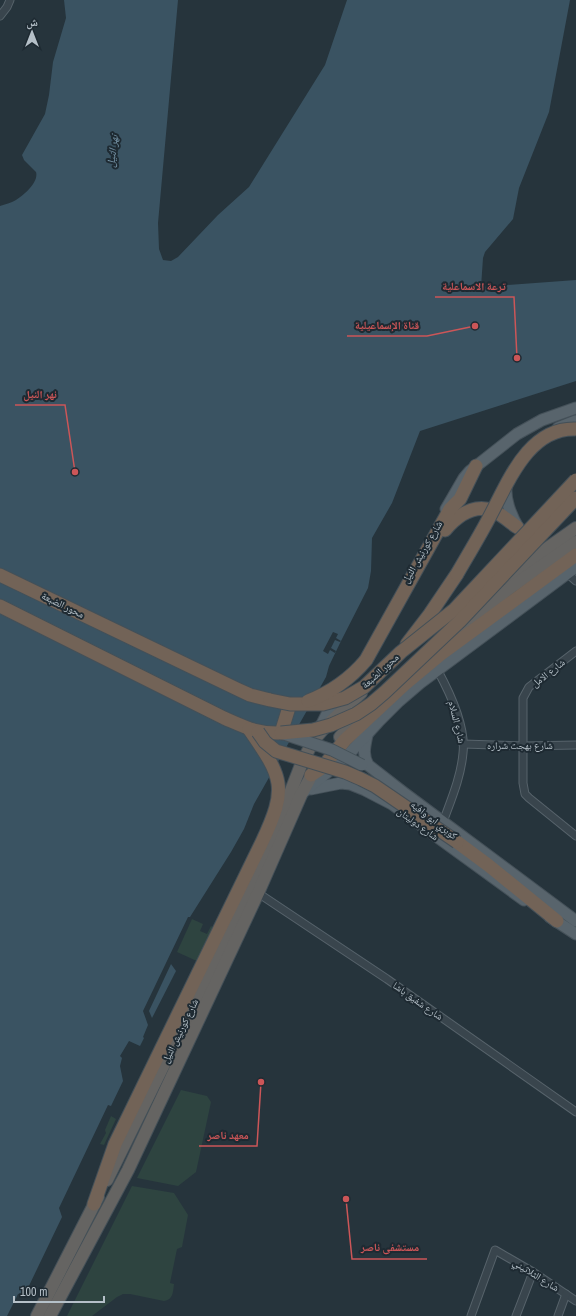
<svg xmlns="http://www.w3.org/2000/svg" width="576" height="1316" font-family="'Archivo Narrow','Noto Naskh Arabic',sans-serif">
  <rect width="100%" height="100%" fill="#26343c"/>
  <g fill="#2e4440">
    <polygon points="192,919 203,924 200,931 207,934 211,926 214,928 199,962 177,952"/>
    <polygon points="181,1090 207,1096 211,1102 196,1172 178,1186 137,1178"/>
    <polygon points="111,1116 116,1119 104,1145 100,1144 106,1133 105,1130"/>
    <path d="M132,1186L174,1193L188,1215L182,1247L177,1249L170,1283L174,1284C173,1292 173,1300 164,1301L130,1294H123L117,1297L92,1316H67Z"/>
  </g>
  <g fill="#3a5362">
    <path d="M64,0H178L158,223L159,249L163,260L171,261L178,257L218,215L249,187L325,65L347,0H570L549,112L519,188L513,219L485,252L483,258L481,287L576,280V381L420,431L392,503L372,538L371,571L368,588L341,641L329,666L326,677L254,804L244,829L231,852L190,917H188L143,1011L148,1025L143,1037L144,1038L140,1046L129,1041L120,1056L122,1058L120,1066L123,1081L111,1106L108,1105L59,1208L62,1217L26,1292L18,1294L7,1316H0V206C5,204 11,203 16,200C24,195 39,182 36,172L24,160L22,155L45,114L49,95L53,62L66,18Z"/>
    <polygon points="171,964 176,971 152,1018 149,1011"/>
  </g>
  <polygon fill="#26343c" points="333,632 338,634 336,638 341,641 340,642 335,640 331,648 336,651 335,653 330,650 328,654 323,651"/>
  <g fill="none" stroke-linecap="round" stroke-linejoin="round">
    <defs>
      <g id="minor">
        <polyline points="0,16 7,7 10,0"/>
        <polyline points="568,574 576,581"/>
        <polyline points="576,651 529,687 523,698 523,783 525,794 529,798 576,836"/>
        <path d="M438,671C450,693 466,728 463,753C461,777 451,800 443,822"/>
        <polyline points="463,744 523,746 576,745"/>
        <polyline points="258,893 387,979 576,1112"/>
        <polyline points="471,1316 495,1250 533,1272 576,1301"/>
        <polyline points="516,1316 533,1272"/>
        <polyline points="558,1316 566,1294"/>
      </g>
      <g id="primary">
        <polyline points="558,428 576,421"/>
        <path d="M507,482C503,497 511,516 519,529"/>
        <polyline points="446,509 464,478 470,471 517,434 542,420 576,408"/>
        <polyline points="317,734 335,698"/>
        <path d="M367,735C365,746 362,754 368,765L404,793L576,921"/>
        <polyline points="311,789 341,783 350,784 365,790 392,804 524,900"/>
        <polyline points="301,794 347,756 378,722 399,701 420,683 576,567"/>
        <polyline points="550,917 576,934"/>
      </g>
      <g id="trunk">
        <polyline points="505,578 576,528"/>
        <polyline points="446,640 510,588 576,542"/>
        <polyline points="340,737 366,710"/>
        <polyline points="107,1180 176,1040 271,842 301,765 313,741 324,728 361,693"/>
        <polyline points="37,1316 98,1197"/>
        <polyline points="50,1316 128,1170 258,893 301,795 316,767"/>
      </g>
      <g id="motorway">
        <path d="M445,530C457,516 474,503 494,511C502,515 510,522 517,527"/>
        <polyline points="0,575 237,689 250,695 270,700"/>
        <path d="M0,606L224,718C245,727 257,734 281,733L290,704"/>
        <polyline points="407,644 430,614 457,574"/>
        <polyline points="366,660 450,509 460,499 476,466"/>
        <polyline points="311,775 322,768 345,740 405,684 441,654 576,555"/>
        <polyline points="457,842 488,865 557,921"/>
        <path d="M94,1204L115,1144L262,842C288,787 283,778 249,729"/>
      </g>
    </defs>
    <use href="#minor" stroke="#57636b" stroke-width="9"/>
    <use href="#primary" stroke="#455159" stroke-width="13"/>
    <use href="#trunk" stroke="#445058" stroke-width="14"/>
    <use href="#motorway" stroke="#445058" stroke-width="15"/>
    <use href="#minor" stroke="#39454d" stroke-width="7"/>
    <use href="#primary" stroke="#58646c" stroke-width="11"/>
    <use href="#trunk" stroke="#656462" stroke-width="12"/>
    <use href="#motorway" stroke="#726357" stroke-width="13"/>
    <defs>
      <polyline id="primary-bridge" points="281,733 332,750 362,765"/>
      <g id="motorway-bridge">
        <path d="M457,574C468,555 479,537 489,518C508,483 528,427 576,429"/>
        <polyline points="270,700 290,704 323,704 345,698 364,687 401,652 455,609 576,480"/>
        <path d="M308,701C332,692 350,679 366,660"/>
        <polyline points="258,732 265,742 276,751 345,772 361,779 375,786 457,842"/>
        <polyline points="281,733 313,730 331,725 356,714 371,704 385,692 460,621 576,498"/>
      </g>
    </defs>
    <use href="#primary-bridge" stroke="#455159" stroke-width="13" stroke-linecap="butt"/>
    <use href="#motorway-bridge" stroke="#445058" stroke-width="15" stroke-linecap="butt"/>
    <use href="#primary-bridge" stroke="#58646c" stroke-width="11"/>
    <use href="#motorway-bridge" stroke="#726357" stroke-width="13"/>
  </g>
  <g text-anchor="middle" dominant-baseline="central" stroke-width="4" stroke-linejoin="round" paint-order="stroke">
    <g font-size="10" fill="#b5c0c8" stroke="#1e2a32">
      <text transform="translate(422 552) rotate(-60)">شارع كورنيش النيل</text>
      <text transform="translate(63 605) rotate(26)">محور الضبعة</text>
      <text transform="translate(380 671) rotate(-42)">محور الضبعة</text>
      <text transform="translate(548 673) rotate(-38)">شارع الامل</text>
      <text transform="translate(457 722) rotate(76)">شارع السلام</text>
      <text x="520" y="745">شارع بهجت شراره</text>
      <text transform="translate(434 820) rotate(38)">كوبري ابو وافيه</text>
      <text transform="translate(418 824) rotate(36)">شارع دوليتان</text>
      <text transform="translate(418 1001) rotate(35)">شارع شفيق باشا</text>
      <text transform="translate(180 1031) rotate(-64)">شارع كورنيش النيل</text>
      <text transform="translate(536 1275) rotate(32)">شارع الثلاثيني</text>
    </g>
    <g font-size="11" font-style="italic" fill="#7896a9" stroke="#1e2a32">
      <text transform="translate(112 151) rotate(-83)">نهر النيل</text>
    </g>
  </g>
  <path fill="none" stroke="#cc5658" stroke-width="1.5" d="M517 358L514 297H435M475 326L427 336H347M75 472L65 405H15M261 1082L257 1146H199M346 1199L352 1259H427"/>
  <g fill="#cc5658" stroke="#1e2a32" stroke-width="1.5">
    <circle cx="517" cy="358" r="4"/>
    <circle cx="475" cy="326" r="4"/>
    <circle cx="75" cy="472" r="4"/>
    <circle cx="261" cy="1082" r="4"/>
    <circle cx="346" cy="1199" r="4"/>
  </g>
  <g font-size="11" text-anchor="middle" font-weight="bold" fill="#cc5658" stroke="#1e2a32" stroke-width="4" stroke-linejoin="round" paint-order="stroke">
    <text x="474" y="290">ترعة الاسماعلية</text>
    <text x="387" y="329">قناة الإسماعيلية</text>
    <text x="40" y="398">نهر النيل</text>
    <text x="228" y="1139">معهد ناصر</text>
    <text x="390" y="1251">مستشفى ناصر</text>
  </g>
  <g transform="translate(32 32)" stroke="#1e2a32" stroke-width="3" paint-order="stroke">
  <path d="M0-3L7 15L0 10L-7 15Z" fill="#b5c0c8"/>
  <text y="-6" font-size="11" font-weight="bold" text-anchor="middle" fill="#b5c0c8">ش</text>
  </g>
  <path d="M14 1296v6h90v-6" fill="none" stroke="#b5c0c8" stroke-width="2"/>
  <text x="20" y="1296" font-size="12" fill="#b5c0c8" stroke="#1e2a32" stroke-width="3" paint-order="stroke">100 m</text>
</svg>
